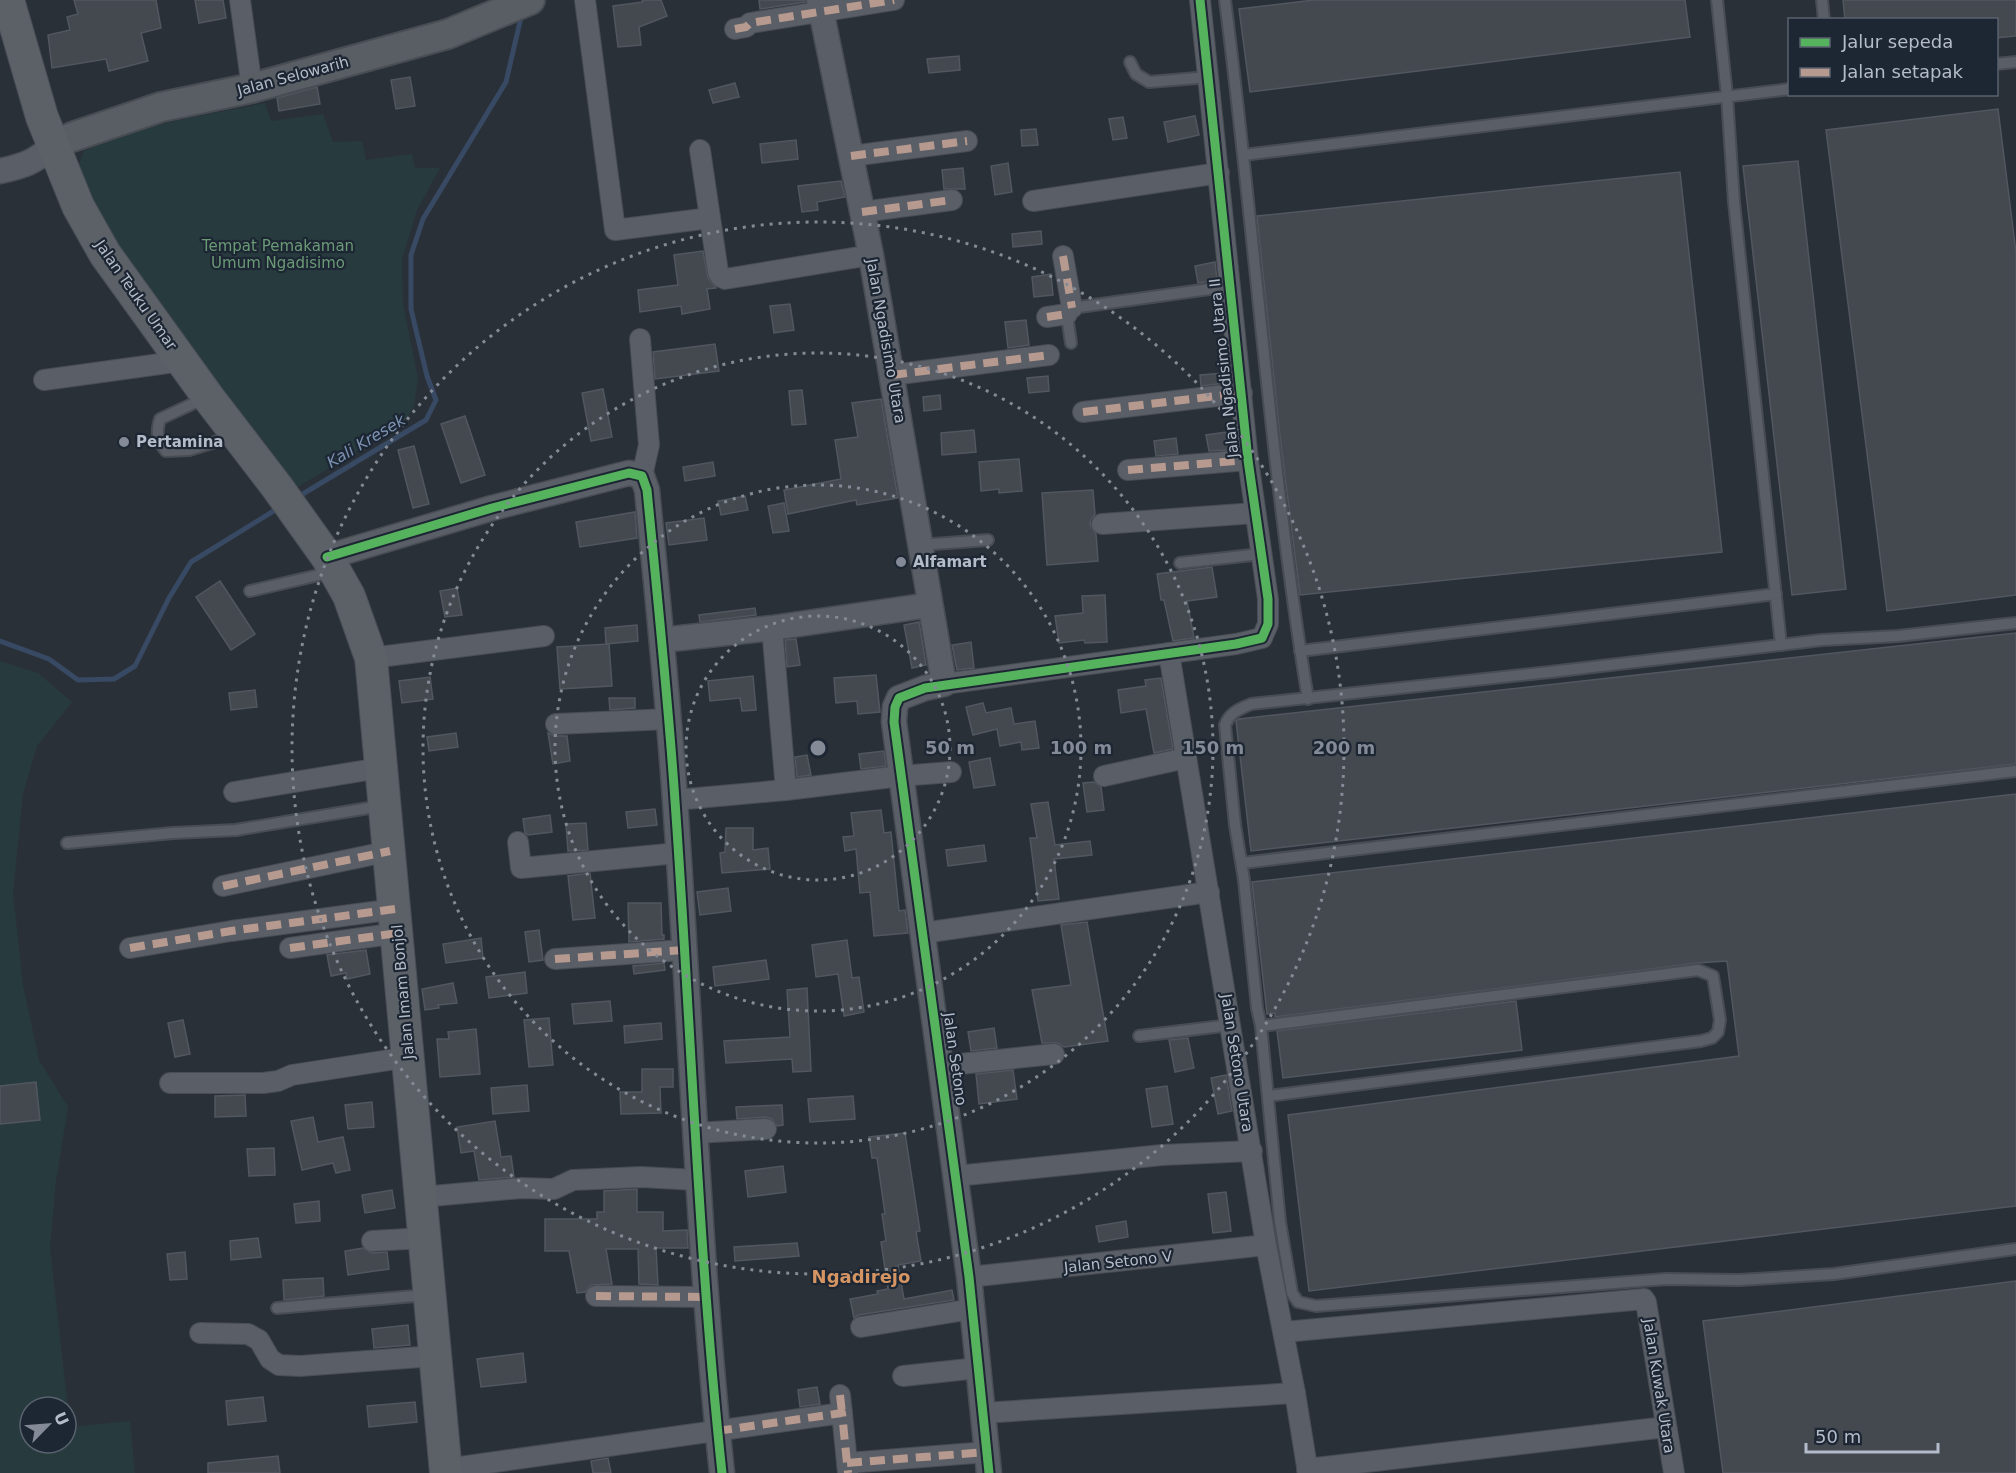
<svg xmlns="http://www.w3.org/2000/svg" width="2016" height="1473" font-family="'DejaVu Sans',sans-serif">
  <rect width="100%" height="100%" fill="#2a3038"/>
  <g fill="#273a3e" fill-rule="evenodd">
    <path d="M265,103L271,121L323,114L333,142L362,141L366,160L412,154L415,168H440L417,210L402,260L403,304L418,378L414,406L404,422L293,490L113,238L80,179L79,164L84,151C140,123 205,116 265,103Z"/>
    <path d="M0,661L38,673L72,702L37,746L23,794L13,893L23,985L39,1060L68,1107L56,1181L50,1248L70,1427L130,1421L135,1473H0ZM30,1407H66V1443H30Z"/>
  </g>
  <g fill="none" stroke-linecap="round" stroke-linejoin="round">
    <g stroke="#384963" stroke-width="5">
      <polyline points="296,498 426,420 436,400 427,376 411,309 411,255 423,219 506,82 522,13"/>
      <polyline points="0,641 49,659 78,680 114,679 135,666 169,598 191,562 280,507"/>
    </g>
  </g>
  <g fill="#444950" stroke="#52575f" stroke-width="1.5">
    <polygon points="74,0 156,0 161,28 141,33 148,61 109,71 106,59 52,68 48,35 70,30 67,17 78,14"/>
    <polygon points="195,0 223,0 226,18 199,23"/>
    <polygon points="642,0 661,0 667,16 639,27 641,45 618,47 613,6 643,2"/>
    <polygon points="759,0 805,0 805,2 760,9"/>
    <polygon points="1314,0 1685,0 1690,37 1250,92 1239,9"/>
    <polygon points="1843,0 2016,0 2016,36 1996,38 1996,20 1845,20"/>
    <polygon points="959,56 960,70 929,73 927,59"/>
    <polygon points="410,77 415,106 396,109 391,80"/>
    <polygon points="735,83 739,97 713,103 709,90"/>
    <polygon points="317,87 320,104 279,111 277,98"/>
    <polygon points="1998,109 2016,252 2016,595 1887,611 1826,130"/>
    <polygon points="1195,116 1199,135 1168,142 1164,122"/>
    <polygon points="1123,117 1127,138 1113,140 1109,119"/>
    <polygon points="1036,129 1038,145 1022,146 1021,130"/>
    <polygon points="796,140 798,159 762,163 760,144"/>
    <polygon points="1798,161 1846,589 1792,595 1743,166"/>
    <polygon points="1008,163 1012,192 995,195 991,166"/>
    <polygon points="963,168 965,189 944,189 942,170"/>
    <polygon points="1680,172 1722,552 1300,595 1280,436 1257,216"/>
    <polygon points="841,181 845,197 817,202 818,210 802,212 798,186"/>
    <polygon points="1041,231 1042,244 1013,247 1012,234"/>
    <polygon points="703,251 708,278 716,288 707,289 710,309 682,314 681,306 640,312 638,290 678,285 674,255"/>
    <polygon points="1215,262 1217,280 1198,283 1195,266"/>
    <polygon points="1051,274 1053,295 1034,297 1032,277"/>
    <polygon points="790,304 794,330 774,333 770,306"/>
    <polygon points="1026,320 1029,345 1008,348 1005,322"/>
    <polygon points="715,344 719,371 655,379 653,352"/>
    <polygon points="1225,373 1226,383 1201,386 1200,375"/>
    <polygon points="1048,376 1049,391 1029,393 1027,378"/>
    <polygon points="603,389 612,437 591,441 582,393"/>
    <polygon points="802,390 806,424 792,425 789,391"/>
    <polygon points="940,395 941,409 924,411 923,397"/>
    <polygon points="881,399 898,498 857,505 856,500 788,514 784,490 841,479 835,440 858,437 852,403"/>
    <polygon points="465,416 485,475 461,483 441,424"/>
    <polygon points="974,430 976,452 942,455 941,433"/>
    <polygon points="1226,432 1229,450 1209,451 1206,435"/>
    <polygon points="1176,438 1178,454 1156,456 1154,441"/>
    <polygon points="414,446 429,504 413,508 398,450"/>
    <polygon points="1019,459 1022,491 999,493 999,489 981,491 979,462"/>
    <polygon points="713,462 715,476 685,481 683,467"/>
    <polygon points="1093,490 1095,515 1091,519 1090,525 1096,534 1098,561 1047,565 1042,493"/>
    <polygon points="745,496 748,510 721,515 718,501"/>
    <polygon points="784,503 789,531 773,533 768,506"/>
    <polygon points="635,512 637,538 580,547 576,522"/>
    <polygon points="704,518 707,540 669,545 666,523"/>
    <polygon points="1212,567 1217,597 1187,601 1194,638 1173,641 1164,600 1161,600 1157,574"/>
    <polygon points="220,581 255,634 231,650 196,597"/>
    <polygon points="457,588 462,615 445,617 440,591"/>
    <polygon points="1105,595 1107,642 1085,643 1084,640 1059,643 1055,616 1083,613 1082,596"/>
    <polygon points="755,608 756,615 700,622 699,615"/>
    <polygon points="919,622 926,665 912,668 904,625"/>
    <polygon points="637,625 638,641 606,644 605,628"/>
    <polygon points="2016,633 2016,764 1251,851 1236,721 1239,719"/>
    <polygon points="796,639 800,665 787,667 785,640"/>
    <polygon points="971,642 974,668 957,670 952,645"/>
    <polygon points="609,644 612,686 560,689 557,647"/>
    <polygon points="876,675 880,712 858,714 857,701 836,703 834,678"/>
    <polygon points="753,676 756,710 742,711 740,698 710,701 708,681"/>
    <polygon points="430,677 433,699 402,703 399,681"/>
    <polygon points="1161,678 1173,749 1154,753 1146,709 1121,713 1118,690 1146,686 1145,680"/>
    <polygon points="255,690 257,707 231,710 229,693"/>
    <polygon points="609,698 635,698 635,708 610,710"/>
    <polygon points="983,703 986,713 1011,708 1014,724 1035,721 1039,748 1022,750 1021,742 1000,746 997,729 973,735 966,707"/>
    <polygon points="456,733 458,747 429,751 427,737"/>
    <polygon points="548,733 556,736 567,736 570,761 553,764"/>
    <polygon points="884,751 886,766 861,769 859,754"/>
    <polygon points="807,755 811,775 797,777 795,757"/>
    <polygon points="990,758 995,785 974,788 969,762"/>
    <polygon points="1094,782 1101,787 1104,810 1087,812 1083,783"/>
    <polygon points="2016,794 2016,1206 1309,1291 1288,1115 1739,1056 1727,961 1697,963 1275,1017 1275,1013 1267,1014 1252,882"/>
    <polygon points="1048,802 1055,845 1090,841 1092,855 1054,859 1059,899 1038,901 1030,838 1037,838 1031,804"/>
    <polygon points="655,809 657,825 628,828 626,812"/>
    <polygon points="881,810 884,833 891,832 899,911 905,910 908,933 874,936 870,892 860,893 856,849 845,851 843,837 854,836 851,813"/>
    <polygon points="550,815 552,832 528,835 525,833 523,819"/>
    <polygon points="586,823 588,850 568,851 566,824"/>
    <polygon points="726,828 753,828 753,850 768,848 770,869 722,873 720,853 725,852"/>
    <polygon points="984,845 986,861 948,866 946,850"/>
    <polygon points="590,873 595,918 573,920 568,876"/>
    <polygon points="728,888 731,911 700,915 697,892"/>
    <polygon points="628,903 661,903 662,935 664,935 664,939 629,942"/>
    <polygon points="1087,922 1108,1041 1064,1047 1058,1043 1042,1043 1032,990 1071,985 1061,925"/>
    <polygon points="539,930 543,960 529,962 525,932"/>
    <polygon points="481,938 483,958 446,963 443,944"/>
    <polygon points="847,940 852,978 859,977 864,1012 844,1016 838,974 816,977 812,945"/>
    <polygon points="366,950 370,974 347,979 346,973 331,976 327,955"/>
    <polygon points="766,960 769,979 715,986 713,967"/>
    <polygon points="664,963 665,970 634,974 633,966"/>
    <polygon points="525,972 527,993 489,998 486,977"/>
    <polygon points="453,983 457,1003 438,1005 439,1008 425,1010 422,989"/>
    <polygon points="807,988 811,1071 793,1072 792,1059 726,1063 724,1041 790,1037 787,990"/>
    <polygon points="610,1001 612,1021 574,1024 572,1004"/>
    <polygon points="1516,1001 1522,1050 1283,1078 1277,1031"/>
    <polygon points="549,1018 553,1065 529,1067 524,1020"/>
    <polygon points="183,1020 190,1054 175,1057 168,1023"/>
    <polygon points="661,1023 662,1039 625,1043 624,1026"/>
    <polygon points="994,1028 997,1048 971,1051 968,1032"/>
    <polygon points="476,1029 480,1074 440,1077 437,1039 449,1039 448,1032"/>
    <polygon points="1188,1038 1194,1068 1175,1072 1169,1040"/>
    <polygon points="642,1069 673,1069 673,1087 660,1087 661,1113 621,1114 620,1092 642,1092"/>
    <polygon points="1013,1070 1017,1099 979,1104 976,1074"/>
    <polygon points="1226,1075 1232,1111 1218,1114 1211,1078"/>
    <polygon points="36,1082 40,1120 0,1124 0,1086"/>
    <polygon points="527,1085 529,1111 493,1114 491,1088"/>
    <polygon points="1167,1086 1173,1124 1152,1127 1146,1089"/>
    <polygon points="245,1095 246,1116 215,1117 215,1096"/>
    <polygon points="853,1096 855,1119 810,1122 808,1099"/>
    <polygon points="372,1102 374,1127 348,1129 345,1105"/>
    <polygon points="782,1105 783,1125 777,1126 772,1119 766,1117 737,1119 736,1107"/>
    <polygon points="313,1117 318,1142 343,1137 350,1170 336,1173 333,1163 302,1170 291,1121"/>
    <polygon points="495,1121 501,1157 511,1156 514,1177 479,1180 474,1151 461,1153 457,1127"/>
    <polygon points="905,1133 920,1231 916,1232 921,1261 898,1265 904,1299 952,1290 954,1300 859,1315 854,1318 850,1299 878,1294 877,1291 888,1289 881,1242 886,1241 882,1214 885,1214 877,1158 872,1158 869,1137"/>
    <polygon points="274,1148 275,1175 249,1176 247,1149"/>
    <polygon points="783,1166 786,1192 748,1197 745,1171"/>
    <polygon points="637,1189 637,1212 663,1212 663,1231 687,1230 688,1248 656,1248 658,1285 639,1284 638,1249 606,1249 612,1284 591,1285 585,1292 577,1293 569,1251 545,1251 545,1219 597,1219 597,1212 604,1212 604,1191"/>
    <polygon points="392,1190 395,1208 365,1213 362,1195"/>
    <polygon points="1226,1192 1231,1231 1213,1233 1208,1194"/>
    <polygon points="319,1201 320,1221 296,1223 294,1204"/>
    <polygon points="1126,1221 1128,1237 1099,1242 1096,1226"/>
    <polygon points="258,1238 261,1257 231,1260 230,1241"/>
    <polygon points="797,1243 799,1256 735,1261 734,1247"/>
    <polygon points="363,1248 372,1253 387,1252 389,1269 348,1275 345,1251"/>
    <polygon points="185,1252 187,1279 170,1280 167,1254"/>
    <polygon points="323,1278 324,1296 284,1300 283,1280"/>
    <polygon points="2016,1281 2016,1473 1723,1473 1703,1321"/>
    <polygon points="408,1325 410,1345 374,1348 372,1329"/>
    <polygon points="523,1353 526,1382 481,1387 477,1359"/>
    <polygon points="817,1387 820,1404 800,1407 798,1390"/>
    <polygon points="263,1397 266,1421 228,1425 226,1401"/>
    <polygon points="415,1402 417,1422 369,1427 367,1406"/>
    <polygon points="278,1456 280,1473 208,1473 208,1463"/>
    <polygon points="608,1458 611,1473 593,1473 591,1461"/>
  </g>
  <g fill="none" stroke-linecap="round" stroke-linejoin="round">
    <defs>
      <g id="service">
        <path d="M1225,0C1255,233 1270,467 1308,699"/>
        <polyline points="1717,0 1727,96 1734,202 1781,645"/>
        <polyline points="1822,0 1824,20"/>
        <polyline points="1130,62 1136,74 1149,82 1209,77"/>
        <polyline points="1996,64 2016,62"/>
        <polyline points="1243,155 1790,89"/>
        <polyline points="1071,343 1067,316 1068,310 1072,308 1231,286"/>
        <path d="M205,398L160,419C156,432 157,440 166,451L189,450L234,436"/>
        <polyline points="920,545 988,540"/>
        <polyline points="1180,563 1261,554"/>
        <polyline points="250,591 332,572"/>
        <path d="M2016,623L1898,636L1822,640L1550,672L1251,704C1240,709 1230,712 1225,725L1235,825L1244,880L1257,1008L1261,1026L1280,1222L1292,1293L1298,1302L1316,1306L1666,1279L1739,1280L1834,1274L2016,1249"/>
        <polyline points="1300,651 1776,594"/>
        <polyline points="67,843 173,833 236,830 381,806"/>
        <polyline points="1242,863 2016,771"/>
        <polyline points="1261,1026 1698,970 1713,976 1720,1020 1718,1032 1712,1038 1701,1041 1268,1096"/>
        <polyline points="1139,1036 1231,1025"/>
        <polyline points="277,1308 426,1295"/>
      </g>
      <g id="minor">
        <polyline points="240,0 252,88"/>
        <polyline points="585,0 615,230 710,218"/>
        <polyline points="735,29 746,27 750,23 894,0"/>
        <polyline points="700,150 718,272 721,277 725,279 871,255"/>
        <polyline points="851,156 967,141"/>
        <polyline points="1033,201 1219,173"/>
        <polyline points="862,212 952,200"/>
        <polyline points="1063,256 1072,308"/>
        <polyline points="1047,317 1067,314"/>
        <polyline points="640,339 649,445 642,476"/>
        <polyline points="892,375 1049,355"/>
        <polyline points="44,380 182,361"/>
        <polyline points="1083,412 1242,393"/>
        <polyline points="1128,470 1248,460"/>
        <polyline points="1102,524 1255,513"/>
        <polyline points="772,628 786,790"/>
        <polyline points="1169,653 1266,1245 1295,1393 1308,1473"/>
        <polyline points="371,658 544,636"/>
        <polyline points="944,684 1236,644 1262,638 1268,624 1268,599 1248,460 1200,0"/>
        <polyline points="556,724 669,719"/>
        <polyline points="1104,776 1186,758"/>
        <polyline points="234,792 380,768"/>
        <polyline points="675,800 786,790 901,776 951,772"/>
        <polyline points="518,842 521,868 678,853"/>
        <polyline points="223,886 390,851"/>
        <polyline points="923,933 1209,892"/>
        <polyline points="130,948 231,931 395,909"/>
        <polyline points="290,948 398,933"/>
        <polyline points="555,959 684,950"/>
        <polyline points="941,1066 1054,1054"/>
        <polyline points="170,1083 263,1083 278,1081 292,1075 409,1057"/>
        <polyline points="694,1133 766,1129"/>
        <polyline points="956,1176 1162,1155 1252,1151"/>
        <polyline points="421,1197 522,1188 554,1189 573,1180 641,1177 697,1180"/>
        <polyline points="372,1241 424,1238"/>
        <polyline points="969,1277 1266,1245"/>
        <polyline points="596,1296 705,1297"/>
        <polyline points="861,1327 972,1309"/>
        <polyline points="1284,1332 1644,1299 1646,1302 1674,1473"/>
        <polyline points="200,1333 248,1334 259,1340 270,1359 279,1365 300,1366 434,1356"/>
        <polyline points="903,1376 978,1368"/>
        <polyline points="840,1395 842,1413"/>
        <polyline points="982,1413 1295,1393"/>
        <polyline points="847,1463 987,1452"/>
        <polyline points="446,1469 842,1413 848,1473"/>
        <polyline points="1307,1469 1666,1427"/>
      </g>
      <g id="tertiary">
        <polyline points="819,0 871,255 944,684 925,688 899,698 895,707 894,722 969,1277 989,1473"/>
        <path d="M0,171C24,166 35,162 54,145"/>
        <path d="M327,557L492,508L629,473L642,476L647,490C657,593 668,697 675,801C691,1025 698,1249 722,1473"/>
        <polyline points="662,640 772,628 930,605"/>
      </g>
      <polyline id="secondary" points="54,145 72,137 161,107 252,88 448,34 530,0"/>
      <polyline id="primary" points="8,0 42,117 78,206 105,254 208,397 277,487 327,557 349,596 371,658 446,1473"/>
    </defs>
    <use href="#service" stroke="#484c53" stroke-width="14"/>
    <use href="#minor" stroke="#484c53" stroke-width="22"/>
    <use href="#tertiary" stroke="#484c53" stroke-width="27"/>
    <use href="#secondary" stroke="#484c53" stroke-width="32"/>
    <use href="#primary" stroke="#484c55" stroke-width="34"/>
    <use href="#service" stroke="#5a5e66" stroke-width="10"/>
    <use href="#minor" stroke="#5a5e66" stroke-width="20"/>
    <use href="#tertiary" stroke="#5a5e66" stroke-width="24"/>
    <use href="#secondary" stroke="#595d64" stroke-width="28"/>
    <use href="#primary" stroke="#5c6168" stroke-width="32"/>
    <g stroke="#b69a8f" stroke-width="8" stroke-dasharray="15 8" stroke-linecap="butt">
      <polyline points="735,29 746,27 750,23 894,0"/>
      <polyline points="851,156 967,141"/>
      <polyline points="862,212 952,200"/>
      <polyline points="1063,256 1072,308"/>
      <polyline points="1047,317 1067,314"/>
      <polyline points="892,375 1049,355"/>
      <polyline points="1083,412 1242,393"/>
      <polyline points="1128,470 1248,460"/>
      <polyline points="223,886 390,851"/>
      <polyline points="130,948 231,931 395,909"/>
      <polyline points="290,948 398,933"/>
      <polyline points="555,959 684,950"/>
      <polyline points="596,1296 705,1297"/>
      <polyline points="840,1395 842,1413"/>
      <polyline points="717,1431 842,1413 848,1473"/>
      <polyline points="847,1463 987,1452"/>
    </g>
    <defs>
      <g id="cycleway">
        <path d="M327,557L492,508L629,473L642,476L647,490C657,593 668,697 675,801C691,1025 698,1249 722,1473"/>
        <polyline points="989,1473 969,1277 894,722 895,707 899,698 925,688 1236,644 1262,638 1268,624 1268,599 1248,460 1200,0"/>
      </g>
    </defs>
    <use href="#cycleway" stroke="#1d2633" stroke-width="13"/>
    <use href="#cycleway" stroke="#56b35d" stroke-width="9"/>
  </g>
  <g fill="none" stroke="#848b96" stroke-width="3" stroke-dasharray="3 6">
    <circle cx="818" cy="748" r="132"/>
    <circle cx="818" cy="748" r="263"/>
    <circle cx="818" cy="748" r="395"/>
    <circle cx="818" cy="748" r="526"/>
  </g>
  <g fill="#848b96" stroke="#1d2633" stroke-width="2">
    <circle cx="124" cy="442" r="6"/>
    <circle cx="901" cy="562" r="6"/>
  </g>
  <g text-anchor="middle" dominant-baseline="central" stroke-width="4.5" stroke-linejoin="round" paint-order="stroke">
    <g font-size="15" fill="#b4bcc9" stroke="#1d2633">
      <text transform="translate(293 76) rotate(-15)">Jalan Selowarih</text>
      <text transform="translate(136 295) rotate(55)">Jalan Teuku Umar</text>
      <text transform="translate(886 341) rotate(80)">Jalan Ngadisimo Utara</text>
      <text transform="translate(1224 368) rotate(-96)">Jalan Ngadisimo Utara II</text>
      <text transform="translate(403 992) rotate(-95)">Jalan Imam Bonjol</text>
      <text transform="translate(955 1059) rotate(82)">Jalan Setono</text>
      <text transform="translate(1237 1063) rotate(81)">Jalan Setono Utara</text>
      <text transform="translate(1118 1262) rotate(-6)">Jalan Setono V</text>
      <text transform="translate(1659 1386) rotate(81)">Jalan Kuwak Utara</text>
    </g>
    <g font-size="15" fill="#6b9a76" stroke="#1d2633">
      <text x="278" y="246">Tempat Pemakaman<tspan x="278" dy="17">Umum Ngadisimo</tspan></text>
    </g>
    <g font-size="15" font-weight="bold" fill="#b4bcc9" stroke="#1d2633" text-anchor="start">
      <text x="136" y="442">Pertamina</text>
      <text x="913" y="562">Alfamart</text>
    </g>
    <g font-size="16" font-style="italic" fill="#7c92b1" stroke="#1d2633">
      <text transform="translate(366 441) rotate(-31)">Kali Kresek</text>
    </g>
    <g font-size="18" font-weight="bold" fill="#d59563" stroke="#1d2633">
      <text x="861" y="1276">Ngadirejo</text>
    </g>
  </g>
  <circle cx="818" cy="748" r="9" fill="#848b96" stroke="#1d2633" stroke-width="3"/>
  <g font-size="18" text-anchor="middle" font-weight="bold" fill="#848b96" stroke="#1d2633" stroke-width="4.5" stroke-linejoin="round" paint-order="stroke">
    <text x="950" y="754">50 m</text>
    <text x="1081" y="754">100 m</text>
    <text x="1213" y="754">150 m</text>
    <text x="1344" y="754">200 m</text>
  </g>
  <rect x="1788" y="18" width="210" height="78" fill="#1d2633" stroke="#59626f" stroke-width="1.5"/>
  <rect x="1800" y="38" width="30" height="9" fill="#56b35d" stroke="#59626f" stroke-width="1.5"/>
  <text x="1842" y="48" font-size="18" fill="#b4bcc9">Jalur sepeda</text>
  <rect x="1800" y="68" width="30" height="9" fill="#b69a8f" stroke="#59626f" stroke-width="1.5"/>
  <text x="1842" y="78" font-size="18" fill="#b4bcc9">Jalan setapak</text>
  <g transform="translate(48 1425) rotate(65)"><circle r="28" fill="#1d2633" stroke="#59626f" stroke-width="1.5"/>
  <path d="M0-4.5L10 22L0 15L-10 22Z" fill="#848b96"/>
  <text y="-9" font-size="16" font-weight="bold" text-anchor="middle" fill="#b4bcc9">U</text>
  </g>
  <path d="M1806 1443v9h132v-9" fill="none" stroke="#b4bcc9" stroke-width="3"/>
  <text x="1815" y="1443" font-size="18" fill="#b4bcc9" stroke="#1d2633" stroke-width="4.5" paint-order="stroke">50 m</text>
</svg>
